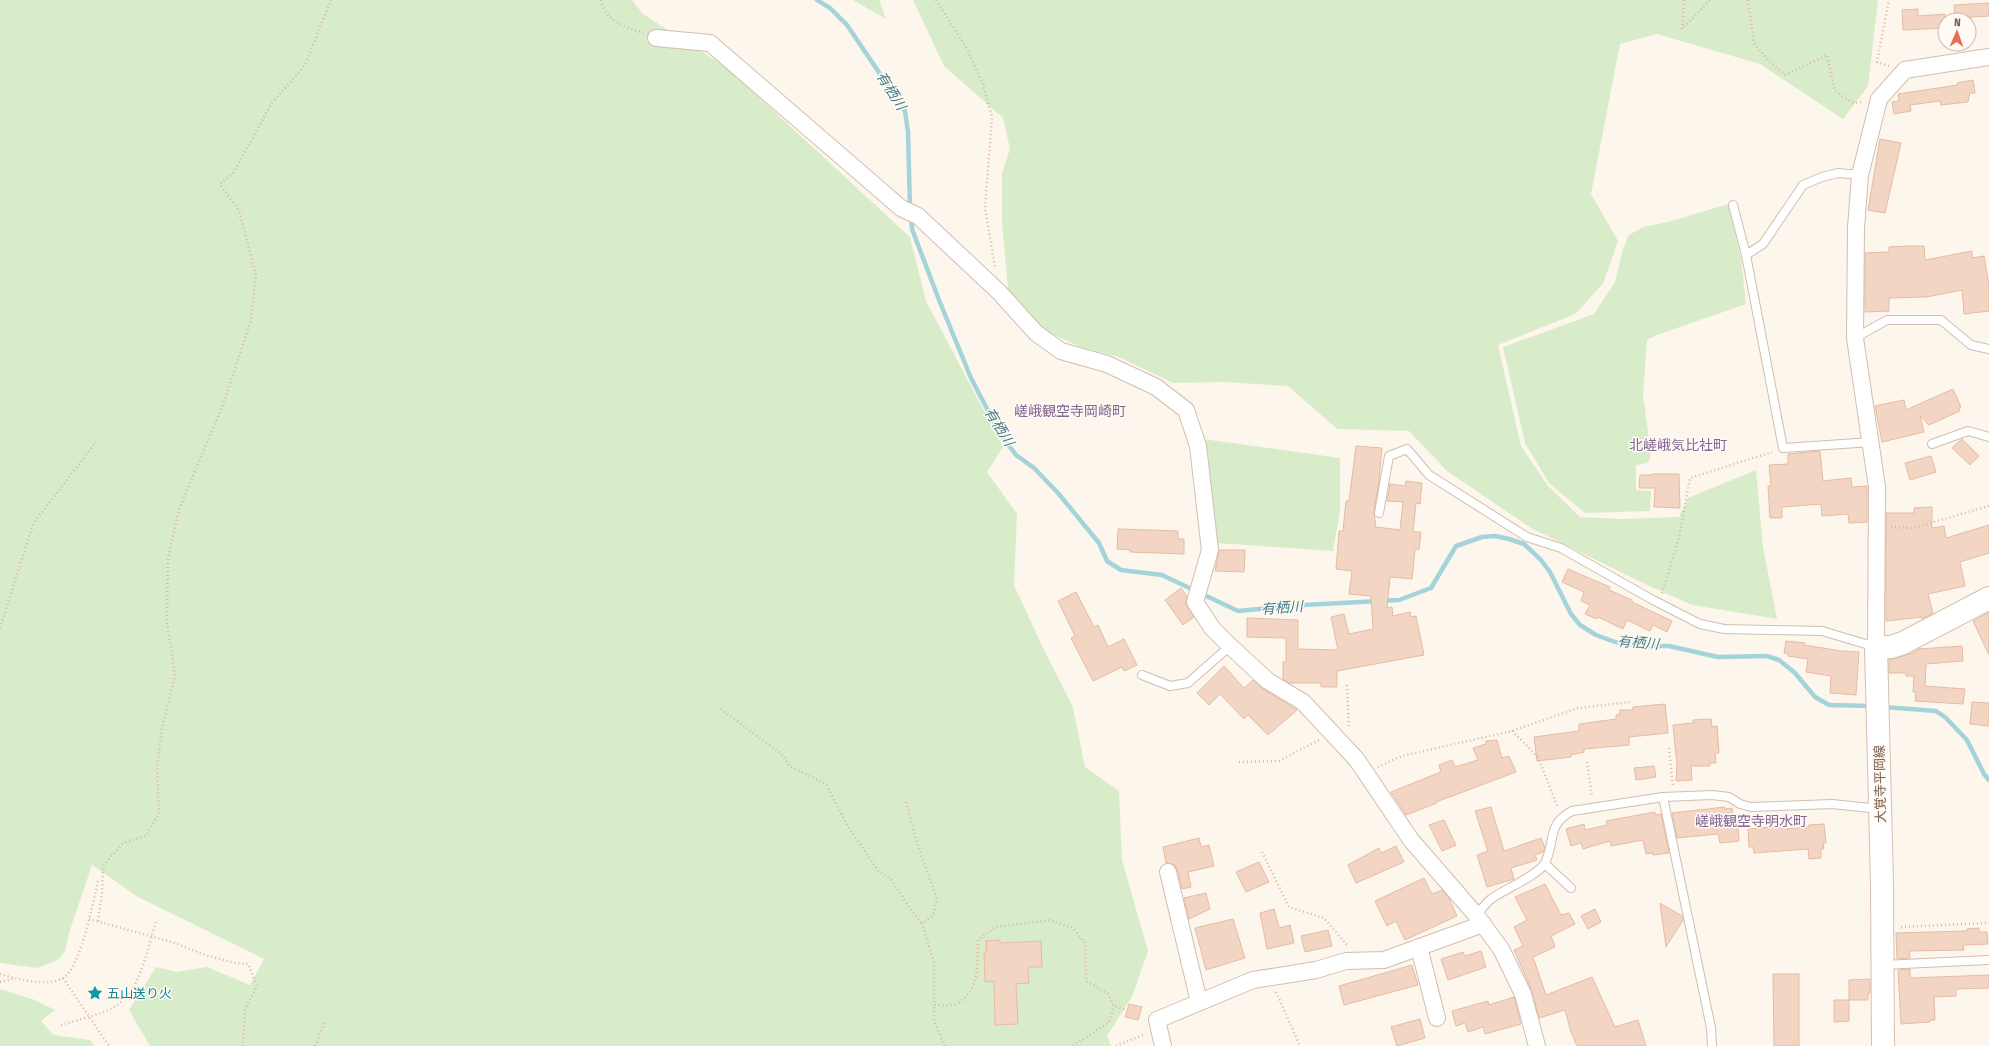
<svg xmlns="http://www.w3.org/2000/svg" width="1989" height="1046" font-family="'Fira Sans Condensed','Noto Sans JP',sans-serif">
  <rect width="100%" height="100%" fill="#fdf6ec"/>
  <g fill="#d8ecc9">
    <polygon points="0,0 632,0 643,14 726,67 910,237 926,301 1003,447 987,472 1017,514 1014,585 1043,648 1073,707 1085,767 1119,791 1122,860 1148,951 1132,997 1107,1036 1111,1046 150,1046 129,1010 156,967 177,972 207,967 250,985 264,959 138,897 92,865 69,933 65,951 58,960 37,968 0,963"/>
    <polygon points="853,0 879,0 886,19"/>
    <polygon points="913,0 1878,0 1868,86 1843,119 1760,64 1657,34 1620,44 1591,194 1618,241 1603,284 1575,314 1498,345 1521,446 1548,486 1580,517 1622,519 1679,517 1688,498 1756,470 1763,547 1777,619 1692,605 1649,586 1531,528 1447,471 1409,431 1337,429 1288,386 1223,382 1173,383 1119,357 1081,347 1047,332 1009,299 1002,224 1002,173 1010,149 1003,118 944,66"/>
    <polygon points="1728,204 1741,258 1746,304 1657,335 1647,340 1643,395 1651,455 1648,463 1636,465 1636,490 1651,491 1650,511 1585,513 1549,483 1525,443 1503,347 1594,314 1615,282 1623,249 1629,235 1643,227 1668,222"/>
    <polygon points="1203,439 1340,458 1340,511 1333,551 1216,543"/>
    <polygon points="0,989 35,1000 55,1010 41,1021 53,1035 90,1040 94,1046 0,1046"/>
  </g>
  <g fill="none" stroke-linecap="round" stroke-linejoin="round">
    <g stroke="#a5d3da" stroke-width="4.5">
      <polyline points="817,0 830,8 847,25 905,111 908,132 910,208"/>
      <polyline points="911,217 912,229 939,300 971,378 1000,434 1016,455 1034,468 1058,493 1099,543 1107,561 1121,570 1162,575 1238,611 1303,605 1399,600 1431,588 1456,546 1482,537 1495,536 1509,539 1524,544 1541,560 1550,572 1571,614 1580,625 1596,635 1615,642 1645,646 1669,646 1718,657 1767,656 1779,660 1795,673 1815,697 1829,705 1871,706"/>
      <polyline points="1884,707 1936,711 1945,717 1967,740 1984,774 1989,780"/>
    </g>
  </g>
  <g fill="#f3d5c3" stroke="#e6bba3">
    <polygon points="1989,3 1989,16 1971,17 1971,20 1955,20 1954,5"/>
    <polygon points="1918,9 1918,16 1945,14 1945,28 1903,30 1902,10"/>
    <polygon points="1973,80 1975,93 1970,93 1968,102 1941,105 1940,101 1910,105 1911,111 1894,114 1892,102 1899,101 1898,94 1958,85 1957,83"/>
    <polygon points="1880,139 1901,143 1885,213 1868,210"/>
    <polygon points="1907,246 1924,246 1925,260 1972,251 1972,258 1984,256 1989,286 1989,311 1964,314 1962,290 1926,297 1889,298 1889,311 1865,312 1865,253 1889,252 1889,247"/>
    <polygon points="1953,389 1961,407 1959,408 1960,411 1929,425 1920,416 1924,432 1882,442 1875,406 1904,400 1906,410"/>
    <polygon points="1962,439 1979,456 1970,465 1952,448"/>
    <polygon points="1356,446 1382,448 1379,480 1374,512 1376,527 1400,530 1403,502 1387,501 1390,484 1405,486 1406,481 1422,483 1420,504 1416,503 1413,532 1421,532 1419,550 1415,549 1412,579 1390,577 1387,608 1392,607 1393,616 1410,612 1411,617 1416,616 1424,655 1337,671 1337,687 1321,687 1321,683 1289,683 1283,679 1283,662 1286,662 1286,638 1247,637 1247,618 1298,620 1298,649 1338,650 1331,617 1344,614 1349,634 1373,629 1371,596 1349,594 1352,571 1336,569 1339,531 1343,531 1346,501 1349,501"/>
    <polygon points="1820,451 1823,481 1851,478 1852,487 1867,486 1867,522 1849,523 1848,514 1822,516 1821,504 1782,507 1782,518 1770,518 1768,486 1771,486 1769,465 1788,464 1788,454"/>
    <polygon points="1931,456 1936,472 1910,480 1905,463"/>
    <polygon points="1653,474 1679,474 1680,508 1654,507 1655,488 1639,488 1640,475 1652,475"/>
    <polygon points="1932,507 1932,528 1944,526 1946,538 1989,525 1989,553 1960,562 1965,586 1928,594 1933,613 1922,619 1922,617 1886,621 1886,513 1914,513 1914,508"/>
    <polygon points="1118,529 1178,531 1178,539 1184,539 1184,554 1130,552 1130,550 1117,549"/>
    <polygon points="1219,550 1245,550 1244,572 1215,571"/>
    <polygon points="1568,569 1610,587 1609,590 1632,600 1632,602 1672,621 1667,632 1653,625 1650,631 1627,620 1623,629 1598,617 1597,619 1585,614 1590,605 1581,601 1584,592 1562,582"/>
    <polygon points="1181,588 1187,597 1186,604 1194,617 1183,625 1165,600"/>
    <polygon points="1076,592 1094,627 1098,625 1108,647 1124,639 1137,665 1124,671 1122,667 1093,681 1071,638 1075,636 1058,601"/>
    <polygon points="1989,612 1989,655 1973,621"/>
    <polygon points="1786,641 1805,643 1804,645 1841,651 1859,652 1856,695 1830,693 1831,676 1806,672 1808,659 1788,656 1789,654 1784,653"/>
    <polygon points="1962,646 1963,661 1926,664 1925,686 1965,689 1963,704 1915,701 1916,692 1913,692 1914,676 1906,676 1906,673 1889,673 1889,660 1913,653 1919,649"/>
    <polygon points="1224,666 1244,688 1253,680 1263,689 1297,710 1268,735 1248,715 1244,719 1220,694 1209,705 1197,693"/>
    <polygon points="1972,702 1989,703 1989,726 1970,724"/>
    <polygon points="1665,704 1668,733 1629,737 1629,745 1584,749 1584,752 1571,755 1571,757 1537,761 1534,737 1579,731 1579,724 1616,719 1616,715 1620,714 1620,710 1633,710 1633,707"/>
    <polygon points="1711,719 1712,727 1717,726 1719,753 1715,753 1716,763 1710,763 1710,766 1691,766 1692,780 1676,781 1677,765 1673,725 1693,723 1693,720"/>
    <polygon points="1497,740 1502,758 1509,756 1516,772 1436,802 1437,803 1406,815 1391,792 1441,772 1439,765 1452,760 1455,767 1478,760 1473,748 1486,744 1486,741"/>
    <polygon points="1654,766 1656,777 1636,780 1634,768"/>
    <polygon points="1491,807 1504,851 1541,838 1545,848 1543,852 1535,855 1537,860 1511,868 1514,879 1487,887 1477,855 1488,851 1475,811"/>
    <polygon points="1725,807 1725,809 1732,808 1735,828 1738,828 1739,841 1720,843 1718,834 1677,838 1672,813"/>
    <polygon points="1655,812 1655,815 1661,814 1669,853 1653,855 1653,853 1646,854 1643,840 1611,846 1610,841 1583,849 1581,843 1571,846 1566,829 1584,824 1585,830 1607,825 1606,821"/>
    <polygon points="1444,820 1456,845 1442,851 1429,825"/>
    <polygon points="1824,824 1826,843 1823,843 1824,849 1821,849 1821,858 1809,859 1808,849 1754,853 1753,847 1749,847 1748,829 1785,826 1785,829 1809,827 1809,825"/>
    <polygon points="1199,838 1201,847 1209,845 1214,866 1188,872 1191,887 1182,889 1177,869 1175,865 1166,863 1163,847"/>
    <polygon points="1396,846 1404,862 1356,883 1348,865 1379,848 1381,853"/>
    <polygon points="1259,862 1269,882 1246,892 1236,872"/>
    <polygon points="1424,878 1432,894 1442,890 1449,898 1457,916 1405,940 1396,921 1387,926 1375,901"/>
    <polygon points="1545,884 1561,915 1569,913 1575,924 1551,936 1555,947 1533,957 1546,995 1592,977 1615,1027 1638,1020 1646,1046 1577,1046 1571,1032 1565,1010 1539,1018 1532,991 1514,950 1523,946 1514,927 1527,920 1515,897"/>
    <polygon points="1206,893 1210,909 1189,919 1184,898"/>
    <polygon points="1660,903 1682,916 1683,920 1666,947"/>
    <polygon points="1274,909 1279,928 1290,925 1294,943 1267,949 1260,913"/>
    <polygon points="1595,909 1601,922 1588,929 1581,916"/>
    <polygon points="1233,919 1245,958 1206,970 1195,928"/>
    <polygon points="1979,928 1979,932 1987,932 1988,944 1963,945 1964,950 1909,951 1910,958 1897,959 1896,933 1967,931 1967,929"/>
    <polygon points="1328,930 1332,946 1305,952 1301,936"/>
    <polygon points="1000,940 1000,943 1041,941 1042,967 1028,967 1029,983 1016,984 1018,1024 995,1025 994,981 985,982 984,952 987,952 986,941"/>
    <polygon points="1481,951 1486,967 1448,980 1441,959 1463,952 1465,956"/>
    <polygon points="1412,965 1418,985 1344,1005 1339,986"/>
    <polygon points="1910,969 1910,978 1989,975 1989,988 1956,989 1956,996 1934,997 1935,1020 1930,1020 1930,1022 1901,1024 1898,970"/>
    <polygon points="1773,974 1799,974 1799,1046 1774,1046"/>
    <polygon points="1870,979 1870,993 1868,993 1868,1000 1849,1000 1849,980"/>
    <polygon points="1514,997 1521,1024 1485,1034 1483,1027 1468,1032 1465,1023 1456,1026 1452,1011 1488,1001 1489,1005"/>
    <polygon points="1834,1000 1849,1000 1849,1021 1834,1022"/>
    <polygon points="1129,1004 1142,1007 1138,1020 1125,1017"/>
    <polygon points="1420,1019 1425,1038 1397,1046 1391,1027"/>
  </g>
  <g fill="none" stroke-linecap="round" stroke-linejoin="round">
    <defs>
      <g id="service">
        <polyline points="1733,205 1746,255 1783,448 1872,442"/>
        <polyline points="1746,255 1763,244 1803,185 1822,177 1838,173 1860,175"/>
        <polyline points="1855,338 1887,320 1941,320 1971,345 1989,349"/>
        <polyline points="1932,444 1968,431 1989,437"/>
        <polyline points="1379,513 1389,456 1407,449 1429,475 1527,537 1561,548 1651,599 1700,624 1724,629 1822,631 1876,647"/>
        <polyline points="1142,675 1170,686 1188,683 1230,646"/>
        <polyline points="1663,797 1711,1028 1712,1046"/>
        <polyline points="1545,864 1571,888"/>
        <path d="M1476,915C1481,910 1486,903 1491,899C1503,890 1539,875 1545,863C1556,841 1546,825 1572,811L1663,797L1712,795L1729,797L1740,804L1751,807L1832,804L1880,809"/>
        <polyline points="1883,965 1988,960"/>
      </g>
      <g id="minor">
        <polyline points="656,38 710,43 901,208 918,216 999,292 1036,333 1061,351 1107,364 1156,387 1186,410 1198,446 1210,550 1195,602 1212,628 1230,646 1268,681 1303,702 1357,760 1411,840 1476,915 1501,949 1523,994 1537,1046"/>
        <polyline points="1876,647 1877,487 1855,338 1856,228 1860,175 1879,99 1905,70 1989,57"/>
        <polyline points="1168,872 1199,1002"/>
        <polyline points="1419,947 1437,1018"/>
        <polyline points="1163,1046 1157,1020 1253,980 1316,970 1346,961 1384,960 1483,924"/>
      </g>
      <polyline id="secondary" points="1883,1046 1882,884 1876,647 1891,647 1903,643 1989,598"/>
    </defs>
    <use href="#service" stroke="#d1beb0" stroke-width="10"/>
    <use href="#minor" stroke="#d1beb0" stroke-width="18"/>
    <use href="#secondary" stroke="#d6c0b0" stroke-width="24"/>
    <g stroke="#d9b8a5" stroke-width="2.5" stroke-dasharray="1 3" stroke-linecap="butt">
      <path d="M601,0C606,22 624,26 643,33"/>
      <polyline points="936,0 966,47 983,84 992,117 985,208 995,267"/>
      <polyline points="1684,0 1682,29 1710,0"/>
      <polyline points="1748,0 1754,43 1767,59 1785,75 1827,55 1835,91 1853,103 1863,102"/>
      <polyline points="1889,66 1877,62 1889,0"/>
      <polyline points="1891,527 1913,528 1989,506"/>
      <polyline points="1662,593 1679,538 1690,478 1772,452"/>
      <polyline points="0,628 33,524 96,442"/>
      <polyline points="1347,685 1349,729"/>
      <polyline points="721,709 784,756 789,766 826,784 847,825 879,872 891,879 909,907 922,923"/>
      <polyline points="1512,731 1538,757 1558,808"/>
      <polyline points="1669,748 1673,786"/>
      <polyline points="1239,762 1279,761 1319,740"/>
      <polyline points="1587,762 1592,797"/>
      <polyline points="1378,767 1402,756 1512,731 1578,708 1630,702"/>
      <polyline points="906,802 917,843 937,899 933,915 922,923 934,963 934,1005"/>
      <polyline points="1262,852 1289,907 1324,918 1347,945"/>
      <polyline points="89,919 175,943 205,955 235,963 248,964 257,986 245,1009 243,1046"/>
      <polyline points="98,921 102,893 103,866 123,843 146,836 159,814 157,766 162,729 175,675 167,623 168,559 179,509 223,405 251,320 256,275 239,211 220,184 234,172 271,104 305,65 331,0"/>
      <polyline points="1901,927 1987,923"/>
      <path d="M0,974C16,979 48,987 63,978C81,968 93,901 98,881"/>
      <polyline points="63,978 109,1046"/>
      <polyline points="0,982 13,979"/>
      <polyline points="1276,992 1300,1046"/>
      <path d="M61,1025C78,1020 96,1016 112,1008C140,995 147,949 156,922"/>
      <polyline points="315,1046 325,1021"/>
      <path d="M945,1046L934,1021V1005C940,1005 951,1006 956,1004C981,990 977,964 978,940L996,927L1050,920L1073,928L1085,943L1086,981L1108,994L1114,1006L1127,1010"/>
      <polyline points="1073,1046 1109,1022 1114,1006"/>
      <polyline points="1116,1046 1145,1034"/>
    </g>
    <use href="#service" stroke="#fff" stroke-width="8"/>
    <use href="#minor" stroke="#fff" stroke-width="16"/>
    <use href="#secondary" stroke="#fff" stroke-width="22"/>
  </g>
  <defs>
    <symbol id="sight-bare" viewBox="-9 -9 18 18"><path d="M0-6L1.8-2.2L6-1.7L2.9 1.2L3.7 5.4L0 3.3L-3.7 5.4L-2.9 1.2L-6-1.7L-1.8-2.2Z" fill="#0f9aa8" stroke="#fffaf3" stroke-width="2.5" paint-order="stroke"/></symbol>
  </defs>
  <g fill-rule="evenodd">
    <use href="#sight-bare" x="84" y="982" width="22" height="22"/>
  </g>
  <g text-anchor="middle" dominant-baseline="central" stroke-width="3" stroke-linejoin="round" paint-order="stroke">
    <g font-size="13" fill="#7a5c4d" stroke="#fffaf3">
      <text transform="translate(1880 784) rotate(-91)">大覚寺平岡線</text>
    </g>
    <g font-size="13" fill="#0d838f" stroke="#fffaf3" text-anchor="start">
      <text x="107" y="993">五山送り火</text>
    </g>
    <g font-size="14" font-style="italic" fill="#437c86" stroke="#fffaf3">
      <text transform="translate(891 91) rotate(58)">有栖川</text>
      <text transform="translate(999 427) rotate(58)">有栖川</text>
      <text transform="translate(1282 608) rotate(-4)">有栖川</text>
      <text transform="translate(1638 643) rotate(5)">有栖川</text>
    </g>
    <g font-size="14" fill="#846695" stroke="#fffaf3">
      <text x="1070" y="411">嵯峨観空寺岡崎町</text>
      <text x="1678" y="445">北嵯峨気比社町</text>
      <text x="1751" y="821">嵯峨観空寺明水町</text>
    </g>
  </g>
  <g transform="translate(1957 32) rotate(2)"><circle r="19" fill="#fffaf3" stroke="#cabbb1"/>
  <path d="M0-3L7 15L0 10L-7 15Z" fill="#e76f51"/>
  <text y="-6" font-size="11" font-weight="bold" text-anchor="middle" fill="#7a5c4d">N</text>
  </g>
</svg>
